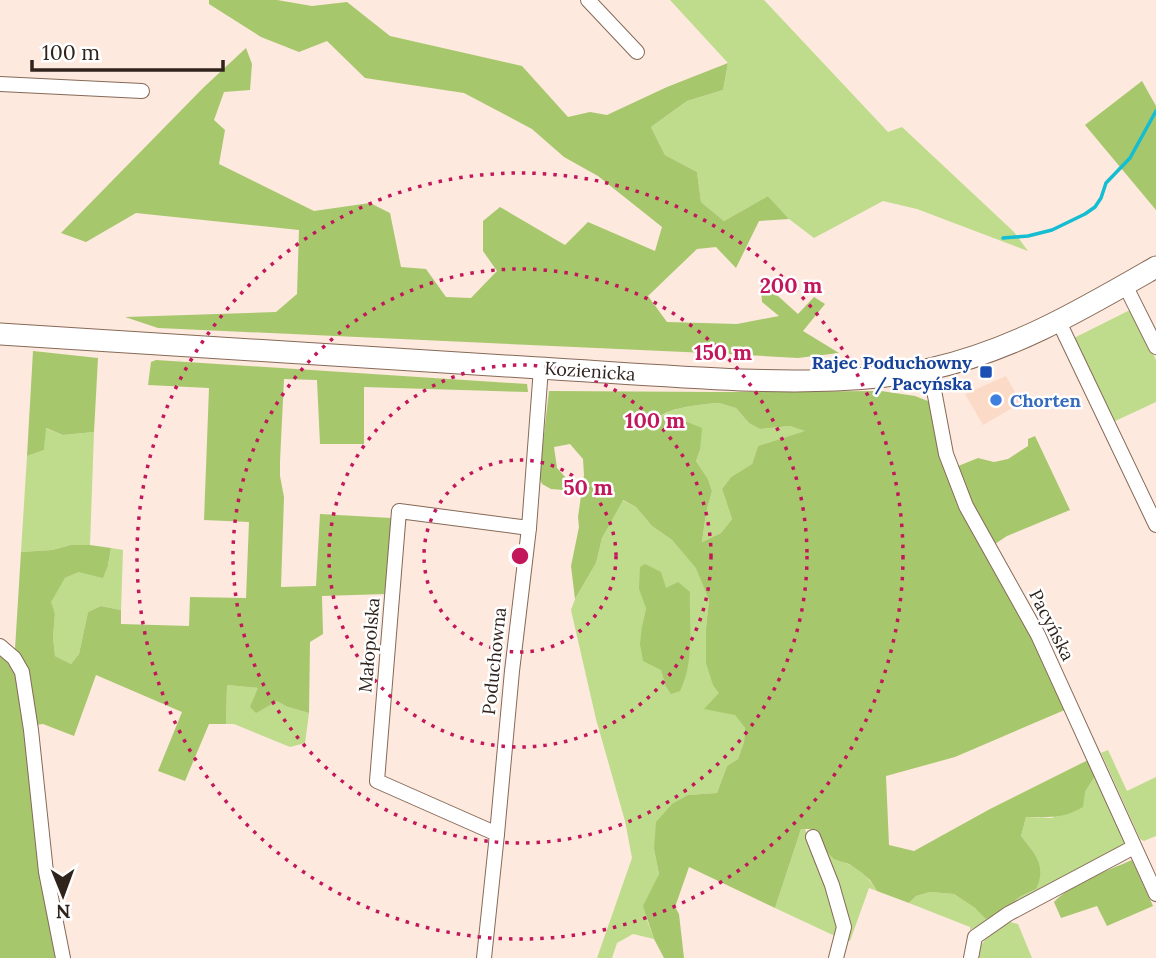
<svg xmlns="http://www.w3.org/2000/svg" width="1156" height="958" font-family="Lora,serif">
  <rect width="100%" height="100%" fill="#fde9dd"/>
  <polygon fill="#fbdac8" points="1006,376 1021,403 983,425 965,394"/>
  <g fill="#bedc8c" fill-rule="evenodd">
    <polygon points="670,0 764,0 888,132 902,127 1014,232 1028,251 917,209 883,201 814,238 789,219 768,196 724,221 701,202 697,172 665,155 651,127 687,101 723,90 728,63"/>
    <polygon points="1132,309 1156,360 1156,402 1113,422 1074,338"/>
    <path d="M719,403L736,408L749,423L760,429L790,426L806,431L758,446L752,464L731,477L722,489L732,519L721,533L702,542L706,513L712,491L708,479L696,461L700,450L657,419C669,407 703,404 719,403Z"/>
    <polygon points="45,428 63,435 94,432 90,545 71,545 52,550 21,552 27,456 44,450"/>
    <path d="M622,500L636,507L652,526L672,540L697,568L709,600L706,628L719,693L745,728L744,742L738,759L727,766L717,793L688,795L654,849L659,874L654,886L647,920L654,939L633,934L617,943L612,958H597L632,858L625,821L596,719L571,610L575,599L596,563L602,538ZM690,592L689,609L665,685L661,670L642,626L646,608Z"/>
    <polygon points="111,548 123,550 121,610 101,606 88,612 79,654 71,664 55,656 53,637 55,614 50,602 65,578 79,572 108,565"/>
    <polygon points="227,685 258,688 288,707 309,713 305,743 290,747 234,724 226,724"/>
    <polygon points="1108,750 1127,791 1156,777 1156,836 1144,841 1140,839 1101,753"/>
    <polygon points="1095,776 1127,841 1112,854 970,930 970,927 909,903 916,896 930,892 954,894 975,908 987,919 995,916 1021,896 1036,889 1031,849 1021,836 1026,817 1052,818 1085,792"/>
    <polygon points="801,829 805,829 839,926 835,936 775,908"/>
    <path d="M828,853C835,859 841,860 848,864C861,869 870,880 877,891L869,888L850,941L847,940Z"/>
    <path d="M1010,922L1018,924L1032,958H976C981,939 994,930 1010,922Z"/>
  </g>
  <g fill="#a6c76c" fill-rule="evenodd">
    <polygon points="209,0 277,0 312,6 347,2 390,36 522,66 568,117 590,112 607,115 667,87 728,63 723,90 687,101 651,127 665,155 697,172 701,202 724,221 768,196 789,219 759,221 736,268 716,247 697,249 648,296 667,322 737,324 779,316 762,302 760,280 798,314 814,297 825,304 803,331 839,353 798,358 729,354 158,328 125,317 276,312 297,294 299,230 136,213 86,242 61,233 203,88 246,48 252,64 250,90 224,92 214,120 225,130 219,164 314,211 370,203 390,213 401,267 426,269 446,297 471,298 497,271 483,251 483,221 500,207 565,245 588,222 655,251 662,227 598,176 564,157 532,129 464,93 365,78 327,41 299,52 261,37 209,4"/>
    <polygon points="1142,81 1156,106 1156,210 1085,125"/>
    <polygon points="33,351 98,358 94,432 63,435 46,428 44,450 27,456"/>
    <polygon points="156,360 527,384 528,392 364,387 364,444 320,444 317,380 284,379 280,461 280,476 284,497 281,587 316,586 320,514 391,518 386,594 322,596 323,634 310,642 309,713 288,707 277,701 256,713 250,707 258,688 227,685 226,724 209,724 185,781 158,771 182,712 96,675 74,736 43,724 28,726 68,958 0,958 0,643 15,649 21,552 52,550 71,545 90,545 111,548 108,565 103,578 79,572 65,578 51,602 55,614 53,637 55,656 71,664 79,654 88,612 101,606 121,610 121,624 189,626 190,597 246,598 249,522 204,520 209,388 148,385 151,362"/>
    <path d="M549,391L716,392L881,391L915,396L933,403L946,471L978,458L994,462L1008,459L1028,446V439L1035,436L1070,510L1007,536L983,552L1033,637L1067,709L955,757L886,776L889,845L914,851L990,809L1090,759L1095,776L1085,792L1083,807C1062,819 1049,817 1026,817L1021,836C1035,854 1047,866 1036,889L1021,896L995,916L986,919L975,908L954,894L930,892L916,896L909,903L877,891L870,880L861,872L849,864L834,859L828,853L811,829H801L775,908L689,867L675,907L679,914L684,958H664L654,939L643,906L659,874L654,849L656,822L672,804L688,795L717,793L727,766L738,759L744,742L745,728L735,715L704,709L719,693L713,685L706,663V628L709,600L696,568L672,540L652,526L636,507L623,500L602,538L596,563L575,599L571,566L579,527L578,517L584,475L583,459L570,444L554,447L557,468L567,479L564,490L551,489L542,484L539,477ZM719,403L736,408L749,423L760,429L790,426L805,431L758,446L752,464L731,477L722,489L732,519L721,533L702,542L706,513L712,491L708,479L696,461L700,450L702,428L687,422L658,418C669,407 704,404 719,403Z"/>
    <path d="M645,564L661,572L666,588L678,582L690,592C689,625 695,661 680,691L671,694L665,685L661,670L643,661L640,644L642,626L646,608L639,589L640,567Z"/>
    <path d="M1132,860L1153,906L1107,926L1097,906L1061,918L1054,902C1072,883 1107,871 1132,860Z"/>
  </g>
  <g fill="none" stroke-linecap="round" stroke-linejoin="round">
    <polyline stroke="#14bdd1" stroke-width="3.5" points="1003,238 1028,236 1052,230 1085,214 1095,207 1101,198 1106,183 1130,158 1156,111"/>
    <defs>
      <g id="minor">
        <polyline points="588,0 637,52"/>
        <polyline points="0,84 142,91"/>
        <polyline points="1125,285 1156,347"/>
        <polyline points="1059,322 1156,525"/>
        <polyline points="930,369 946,454 966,506 1038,635 1156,894"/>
        <polyline points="0,646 14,658 22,672 31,730 46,872 63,958"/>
        <polyline points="497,834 377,781 399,511 529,528"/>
        <polyline points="813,837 832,885 844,927 836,958"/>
        <polyline points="484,958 497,834 512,671 529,528 541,368"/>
        <polyline points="971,958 975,937 1008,914 1134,847"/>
      </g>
      <path id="secondary" d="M0,334C180,346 359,356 539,368C606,372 673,377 741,380C804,382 867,382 930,369C1014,350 1083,309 1156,267"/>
    </defs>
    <use href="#minor" stroke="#866958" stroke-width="16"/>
    <use href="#secondary" stroke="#866958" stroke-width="23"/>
    <use href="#minor" stroke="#fff" stroke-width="14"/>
    <use href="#secondary" stroke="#fff" stroke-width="21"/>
  </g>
  <g fill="none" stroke="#c2185b" stroke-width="3.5" stroke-dasharray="3.5 7">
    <circle cx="520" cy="556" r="96"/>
    <circle cx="520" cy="556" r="191"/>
    <circle cx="520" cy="556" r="287"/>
    <circle cx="520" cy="556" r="383"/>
  </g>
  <rect fill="#1a4fb4" stroke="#fff" stroke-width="2.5" x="979" y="365" width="14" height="14" rx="3.5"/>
  <circle fill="#3f7fe0" stroke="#fff" stroke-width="2.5" cx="996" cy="400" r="7"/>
  <g text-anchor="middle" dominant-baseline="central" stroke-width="5" stroke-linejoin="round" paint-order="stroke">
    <g font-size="18" font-weight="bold" fill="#164399" stroke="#fff" text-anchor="end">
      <text x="972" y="362">Rajec Poduchowny<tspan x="972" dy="21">/ Pacyńska</tspan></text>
    </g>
    <g font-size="18" fill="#2f231c" stroke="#fff">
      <text transform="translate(590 371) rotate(4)">Kozienicka</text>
      <text transform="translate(1052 625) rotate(63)">Pacyńska</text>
      <text transform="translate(369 645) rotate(-85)">Małopolska</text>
      <text transform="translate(494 661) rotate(-84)">Poduchowna</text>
    </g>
    <g font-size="18" font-weight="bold" fill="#366cbe" stroke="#fff" text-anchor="start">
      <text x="1010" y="400">Chorten</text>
    </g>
  </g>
  <circle cx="520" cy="556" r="10" fill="#c2185b" stroke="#fff" stroke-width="3.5"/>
  <g font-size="21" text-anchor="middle" font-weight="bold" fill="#c2185b" stroke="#fff" stroke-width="5" stroke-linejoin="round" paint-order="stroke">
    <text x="791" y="293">200 m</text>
    <text x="723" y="360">150 m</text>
    <text x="655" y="428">100 m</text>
    <text x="588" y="495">50 m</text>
  </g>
  <g transform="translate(63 895) rotate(179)" stroke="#ffffff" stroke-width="5" paint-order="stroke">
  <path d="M0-5L12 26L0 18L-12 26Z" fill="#2f231c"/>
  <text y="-10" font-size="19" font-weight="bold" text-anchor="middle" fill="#2f231c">N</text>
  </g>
  <path d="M32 60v10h191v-10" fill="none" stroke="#2f231c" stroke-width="3.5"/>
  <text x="42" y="60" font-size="21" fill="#2f231c" stroke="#ffffff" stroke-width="5" paint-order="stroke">100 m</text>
</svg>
